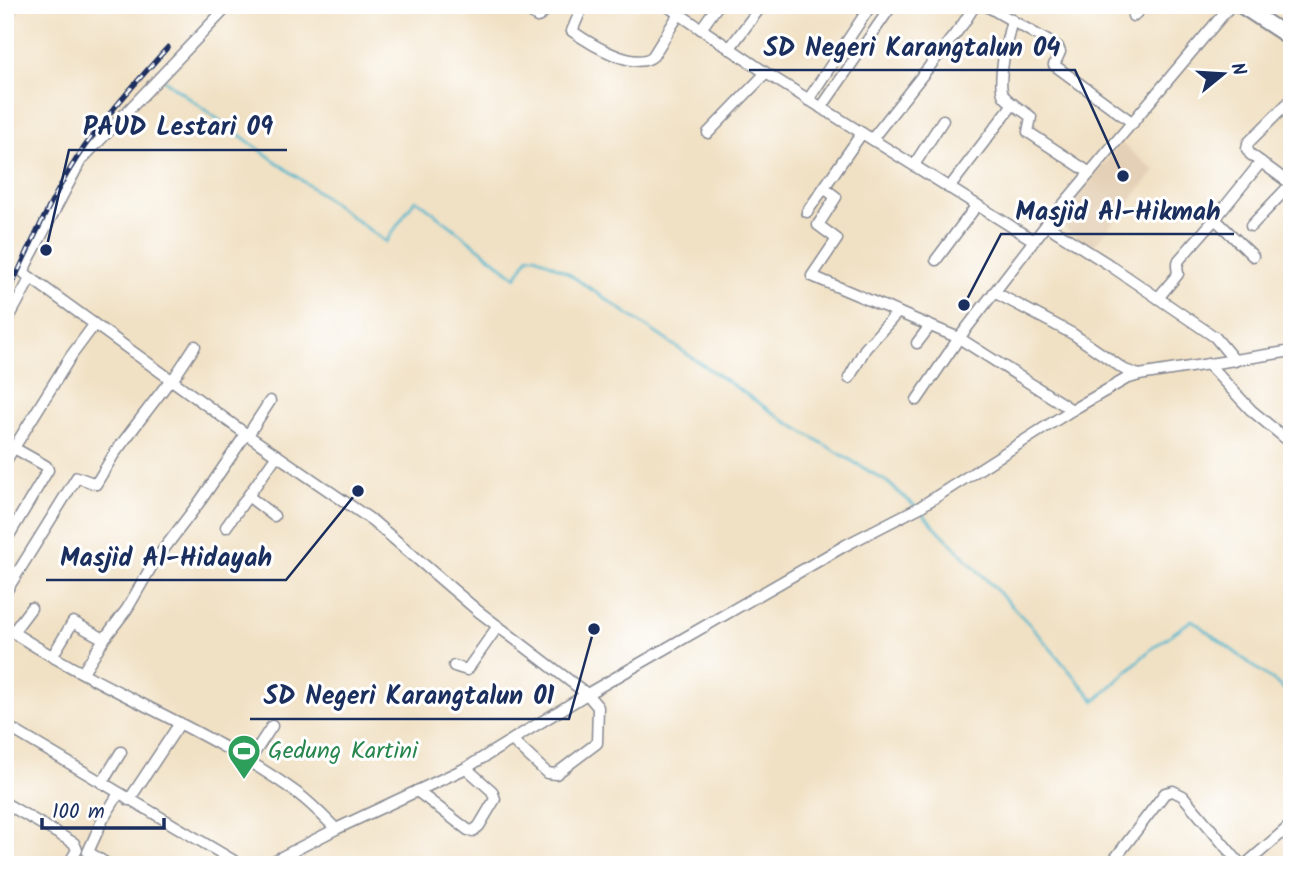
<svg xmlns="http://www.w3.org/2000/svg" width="1297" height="870" font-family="Kalam,sans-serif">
  <rect width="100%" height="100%" fill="#fff"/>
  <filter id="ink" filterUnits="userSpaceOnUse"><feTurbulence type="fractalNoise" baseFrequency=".0143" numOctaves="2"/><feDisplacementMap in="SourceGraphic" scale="14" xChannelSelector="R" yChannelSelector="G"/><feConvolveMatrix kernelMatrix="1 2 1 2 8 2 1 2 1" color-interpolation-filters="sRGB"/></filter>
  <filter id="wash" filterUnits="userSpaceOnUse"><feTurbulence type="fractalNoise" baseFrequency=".00686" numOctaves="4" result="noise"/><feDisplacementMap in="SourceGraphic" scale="28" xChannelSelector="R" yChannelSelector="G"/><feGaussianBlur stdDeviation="1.57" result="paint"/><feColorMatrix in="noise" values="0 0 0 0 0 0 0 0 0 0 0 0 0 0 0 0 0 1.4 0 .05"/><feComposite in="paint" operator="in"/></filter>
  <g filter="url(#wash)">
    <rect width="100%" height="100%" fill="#f1e1c4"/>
    <polygon fill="#e4d0b6" points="1121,143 1155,171 1092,248 1056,221 1089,181 1102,191 1090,181"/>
    <polygon fill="#cbc2b8" points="5,5 21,5 5,41"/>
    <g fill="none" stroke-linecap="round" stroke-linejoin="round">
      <g stroke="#4eb5cd" stroke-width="2.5">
        <polyline points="163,79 386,242 415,200 420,202 516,277 529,256 536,256 566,272 787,422 887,482 915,506"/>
        <polyline points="920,511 1033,628 1095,701 1151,649 1192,620 1292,695"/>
      </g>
    </g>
  </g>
  <g filter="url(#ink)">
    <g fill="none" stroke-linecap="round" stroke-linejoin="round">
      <defs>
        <g id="minor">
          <polyline points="229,5 81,160 26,265 24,273 246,434 373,521 478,611 587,694 466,768 336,829 266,865"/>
          <polyline points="520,5 537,17 540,16 550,5"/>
          <path d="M583,5L572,31C589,43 635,72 653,56L679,14"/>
          <polyline points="666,5 766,73 1033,240"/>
          <polyline points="985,5 1058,47 1060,52 1054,65 1133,123"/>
          <polyline points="1133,16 1145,5"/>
          <path d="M1012,20C1008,35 996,84 1004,96C1011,105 1023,110 1031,117L1028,132L1090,173"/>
          <polyline points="701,29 718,5"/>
          <polyline points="729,49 762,5"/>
          <polyline points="1292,99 1248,143 1247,149 1250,154 1292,185"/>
          <polyline points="808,100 871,5"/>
          <polyline points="821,108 892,5"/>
          <polyline points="708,133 766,73"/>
          <polyline points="872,139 963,24 975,5"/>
          <polyline points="914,165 943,120"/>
          <polyline points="824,188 836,197 818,225 837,239 812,276 959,338 917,400"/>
          <polyline points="949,188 1013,104"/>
          <polyline points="807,212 862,133"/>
          <polyline points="1215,219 1261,162"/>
          <polyline points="1046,225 1108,264 1215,337 1235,361"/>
          <polyline points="1251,226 1291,184"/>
          <polyline points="936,260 977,205"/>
          <polyline points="994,292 1073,334 1125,370 1139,375"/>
          <polyline points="1158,298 1178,274 1177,266 1179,260 1215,219 1253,256"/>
          <polyline points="5,325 30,279"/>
          <polyline points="917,343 930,326"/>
          <polyline points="1208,364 1251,410 1292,444"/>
          <polyline points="849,378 865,349 898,312"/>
          <polyline points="172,381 195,346"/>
          <polyline points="1072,410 959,338 1046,225 1231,5"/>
          <polyline points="248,435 270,401"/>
          <polyline points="5,462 71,356 94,325"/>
          <polyline points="248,496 274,516"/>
          <polyline points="226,527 277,455"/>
          <polyline points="5,542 48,470 46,466 14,448"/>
          <polyline points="5,593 77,477 96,484 114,454 171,379"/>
          <path d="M5,627C98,690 206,727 297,793C311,803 324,817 336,829"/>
          <polyline points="13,632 31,608"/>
          <polyline points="53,655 73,622 104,639 127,609 154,562 201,500 246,434"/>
          <polyline points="454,666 467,670 498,626"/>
          <polyline points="83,672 104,639"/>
          <polyline points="5,725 241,865"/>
          <polyline points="513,741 547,773 556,774 597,743 598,707 587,694 846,545 920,507 1072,410 1126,379 1139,375 1292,351"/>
          <polyline points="249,761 272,726"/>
          <polyline points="102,783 121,752"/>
          <polyline points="417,791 468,830 473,831 479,826 495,799 492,791 466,768"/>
          <polyline points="129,800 180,723"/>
          <polyline points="5,803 74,843 77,850 68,865"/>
          <polyline points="109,865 88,852 102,821 119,793"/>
          <polyline points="1110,865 1165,793 1173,791 1183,796 1241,865"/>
          <polyline points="1245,865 1292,824"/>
        </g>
        <polyline id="highway" points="1240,5 1292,39"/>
      </defs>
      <use href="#minor" stroke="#868891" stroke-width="13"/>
      <use href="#highway" stroke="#868891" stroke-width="18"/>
      <use href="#minor" stroke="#fff" stroke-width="10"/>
      <use href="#highway" stroke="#fff" stroke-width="14"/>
      <defs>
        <path id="rail" d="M5,299C30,248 52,193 85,146C110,111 139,79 168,47"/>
      </defs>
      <use href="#rail" stroke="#1b2f5e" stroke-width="5"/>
      <use href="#rail" stroke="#fff" stroke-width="2.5" stroke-dasharray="8" stroke-linecap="butt"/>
    </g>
  </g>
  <defs>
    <symbol id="stadium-pin" viewBox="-11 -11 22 30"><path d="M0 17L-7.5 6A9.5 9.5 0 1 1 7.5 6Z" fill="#2e9e5b" stroke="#fff"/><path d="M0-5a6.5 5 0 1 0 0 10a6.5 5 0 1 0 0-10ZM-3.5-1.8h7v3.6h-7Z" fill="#fff"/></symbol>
  </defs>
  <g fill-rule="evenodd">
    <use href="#stadium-pin" x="225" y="732" width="38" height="52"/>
  </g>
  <g text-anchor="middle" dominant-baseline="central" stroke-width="6" stroke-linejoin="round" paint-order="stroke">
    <g font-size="24" fill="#27864d" stroke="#fff" text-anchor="start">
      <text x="268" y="751">Gedung Kartini</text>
    </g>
  </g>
  <path fill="none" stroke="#1b2f5e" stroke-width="2.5" d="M1123 176L1075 70H749M46 250L69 150H287M964 305L1001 234H1234M358 491L286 580H46M594 629L569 719H250"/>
  <g fill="#1b2f5e" stroke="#fff" stroke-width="2.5">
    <circle cx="1123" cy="176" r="7"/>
    <circle cx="46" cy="250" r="7"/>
    <circle cx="964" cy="305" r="7"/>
    <circle cx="358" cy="491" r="7"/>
    <circle cx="594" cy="629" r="7"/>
  </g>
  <g font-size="26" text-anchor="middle" font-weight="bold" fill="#1b2f5e" stroke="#fff" stroke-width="6" stroke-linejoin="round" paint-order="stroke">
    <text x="912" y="56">SD Negeri Karangtalun 04</text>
    <text x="178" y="135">PAUD Lestari 09</text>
    <text x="1118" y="220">Masjid Al-Hikmah</text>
    <text x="166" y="566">Masjid Al-Hidayah</text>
    <text x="409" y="704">SD Negeri Karangtalun 01</text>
  </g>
  <rect width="1297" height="870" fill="none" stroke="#fff" stroke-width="28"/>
  <g transform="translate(1223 74) rotate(72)" stroke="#ffffff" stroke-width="5" paint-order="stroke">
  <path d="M0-5L12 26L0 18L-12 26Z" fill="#1b2f5e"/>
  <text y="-10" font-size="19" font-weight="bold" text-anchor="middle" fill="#1b2f5e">N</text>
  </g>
  <path d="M42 818v10h122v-10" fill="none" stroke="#1b2f5e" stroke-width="3.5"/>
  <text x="52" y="818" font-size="21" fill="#1b2f5e" stroke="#ffffff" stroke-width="5" paint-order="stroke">100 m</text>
</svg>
